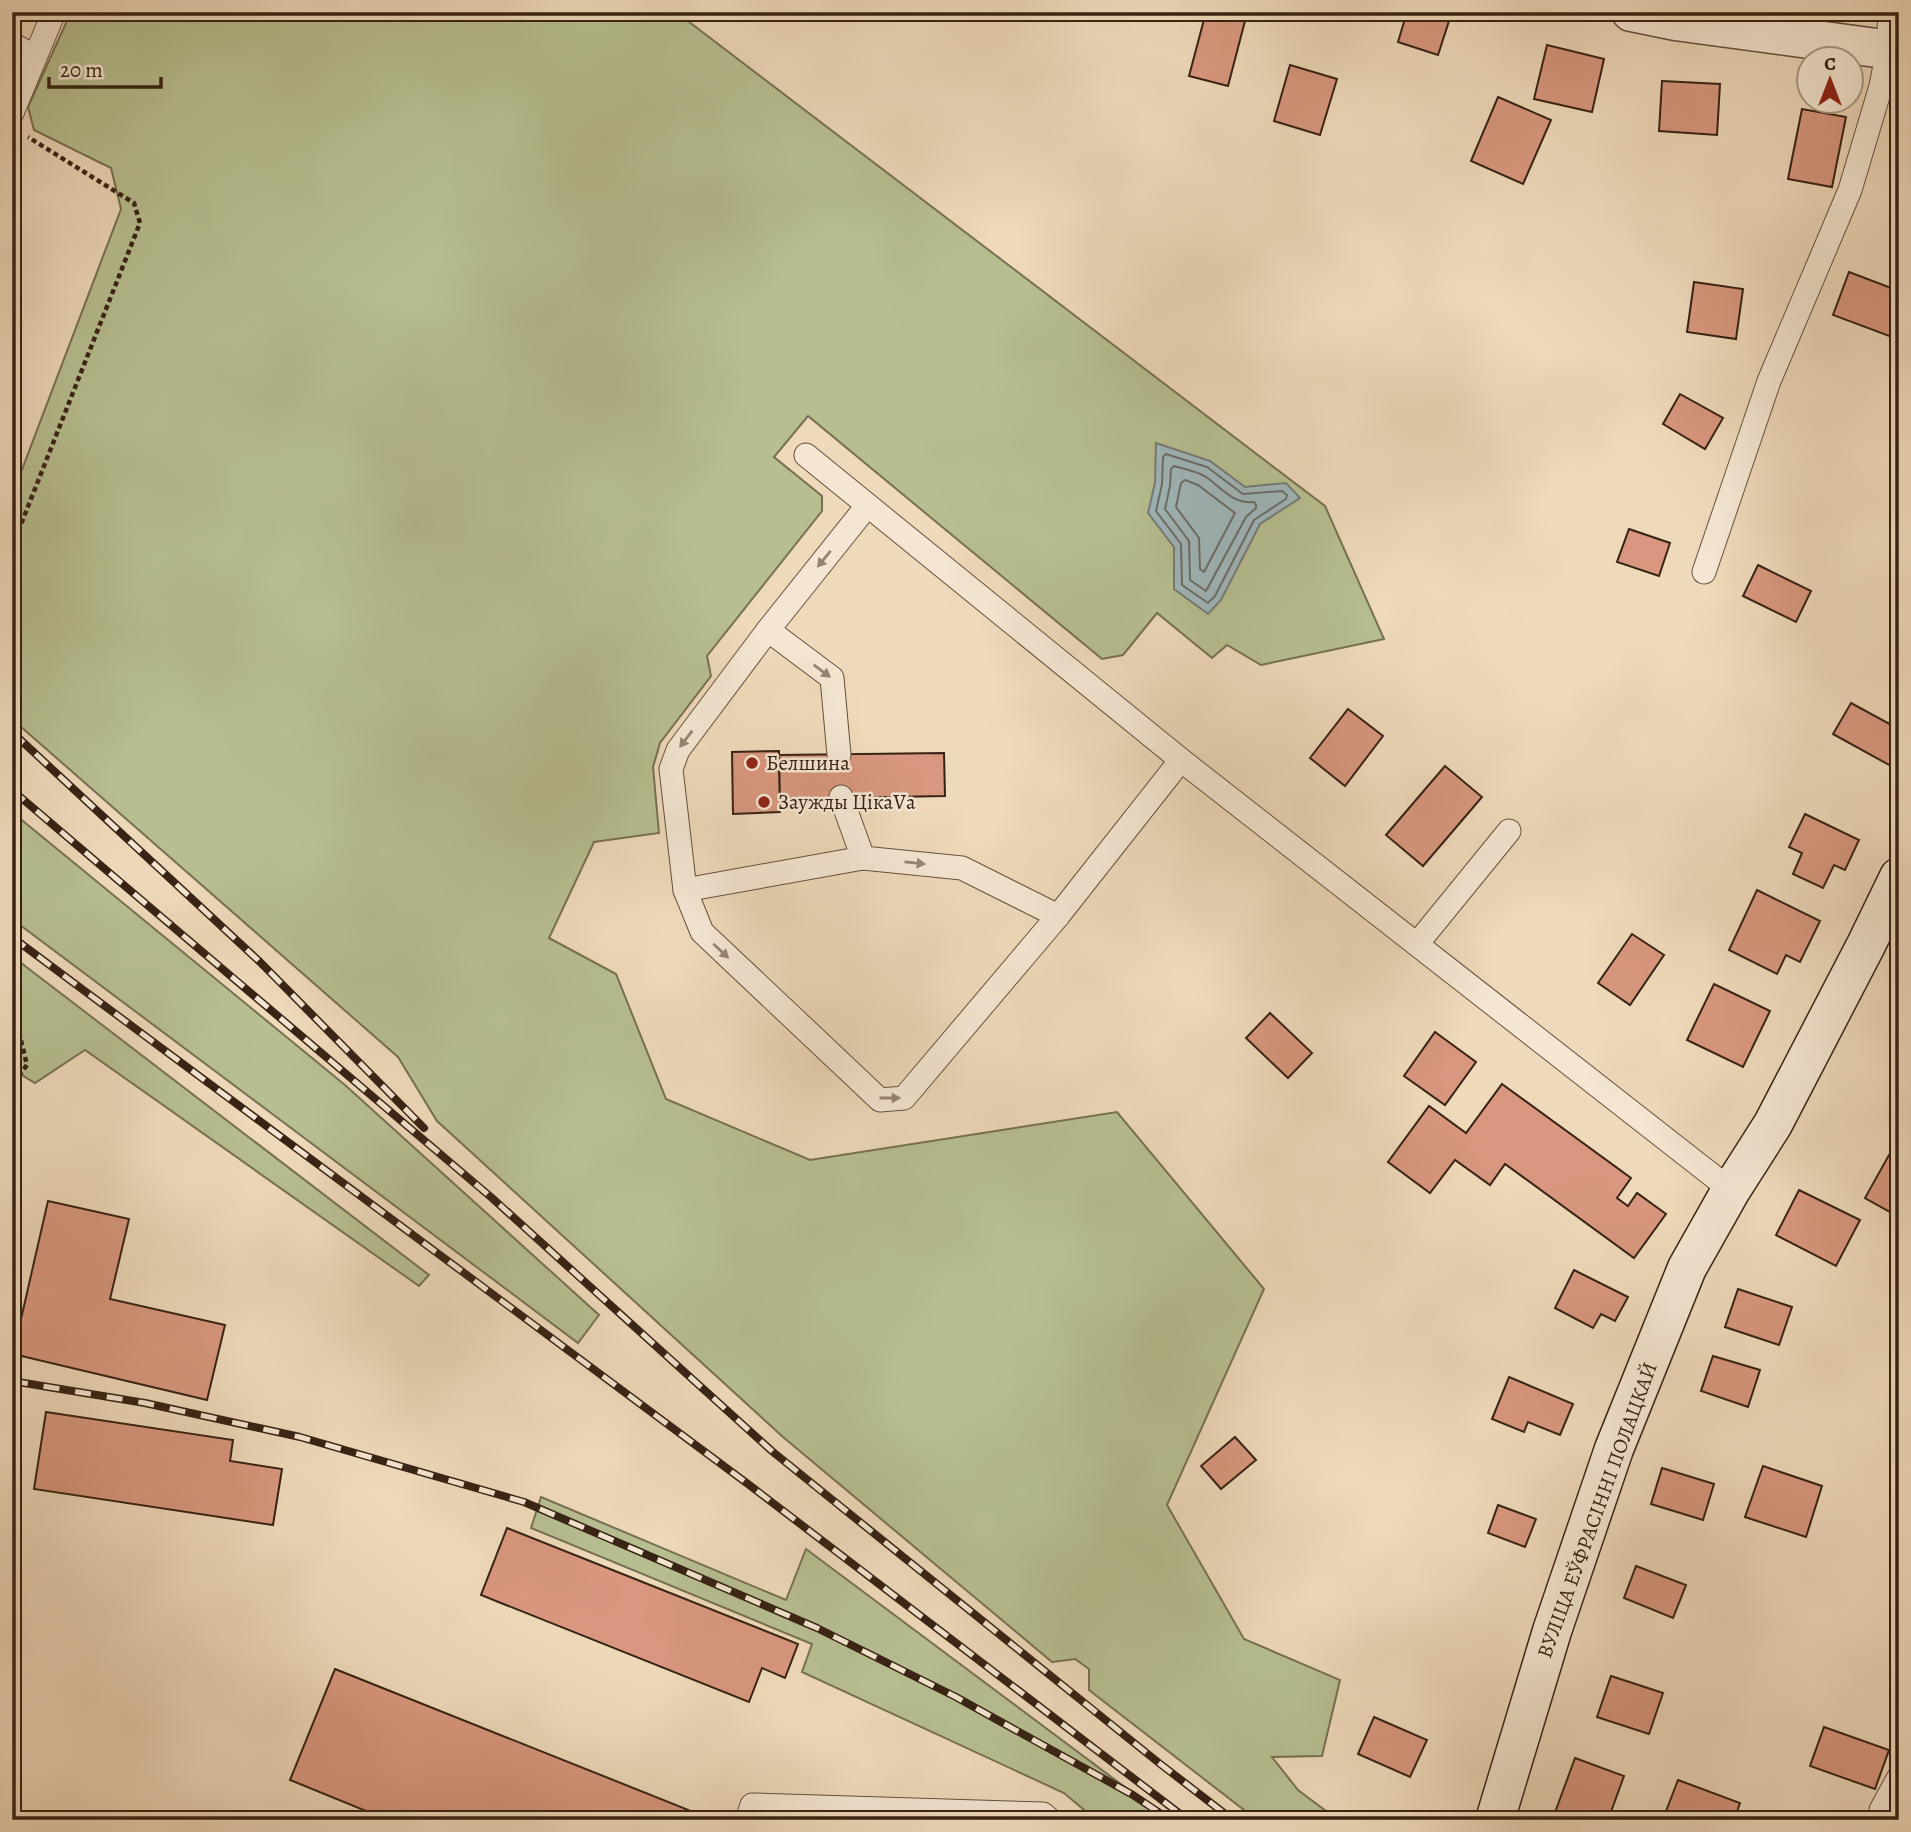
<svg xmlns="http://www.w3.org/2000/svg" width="1911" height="1832" font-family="Alegreya,serif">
  <rect width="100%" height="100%" fill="#eed9ba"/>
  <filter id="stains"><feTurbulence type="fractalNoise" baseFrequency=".00286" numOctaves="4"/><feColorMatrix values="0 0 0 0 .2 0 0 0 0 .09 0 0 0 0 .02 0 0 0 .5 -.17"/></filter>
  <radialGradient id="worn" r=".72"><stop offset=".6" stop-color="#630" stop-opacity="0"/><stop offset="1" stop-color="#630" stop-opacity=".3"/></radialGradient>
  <g fill="#b7bf91" stroke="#777052" stroke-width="2">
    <polygon points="71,12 676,12 1325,506 1384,639 1261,665 1227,645 1212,658 1157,613 1123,655 1102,659 808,416 774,457 822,496 822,511 707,656 711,676 660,743 653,767 659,833 594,842 549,938 616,974 666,1099 810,1160 1117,1112 1264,1289 1167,1505 1244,1639 1340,1680 1322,1756 1272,1757 1298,1790 1338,1820 1257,1820 1089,1690 1089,1669 1075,1659 1052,1662 783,1437 437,1121 398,1057 12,719 12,496 121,209 111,168 34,130 28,107"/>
    <polygon points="12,812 345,1085 599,1315 578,1343 12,919"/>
    <polygon points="12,956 429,1275 419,1286 85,1050 35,1083 12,1069"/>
    <polygon points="541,1497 786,1600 806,1549 1169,1820 1096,1820 1064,1793 802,1672 812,1644 531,1528"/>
  </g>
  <polygon fill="#9fb7bb" stroke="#757b78" stroke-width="2" points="1156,443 1210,461 1245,487 1286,483 1300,498 1260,524 1221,600 1208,614 1174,589 1174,547 1148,513 1155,483"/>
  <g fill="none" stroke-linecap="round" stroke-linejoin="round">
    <g stroke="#6b6c68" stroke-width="2">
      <polygon points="1166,454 1207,467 1243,494 1282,491 1287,495 1286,499 1254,520 1215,596 1208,603 1182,585 1181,544 1156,511 1162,484 1163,457"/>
      <path d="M1174,466C1184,469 1197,471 1206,477C1222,488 1232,504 1254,502L1256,505V508L1246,517L1206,591L1190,580L1189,541L1165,509L1170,486L1171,469Z"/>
      <polygon points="1185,480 1198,485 1235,513 1204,572 1200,569 1199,538 1176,507 1181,483"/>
    </g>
  </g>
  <g fill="#d8977e" stroke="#372214" stroke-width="2">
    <polygon points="1206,12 1212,12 1245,21 1228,86 1189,76"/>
    <polygon points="1407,12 1423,12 1449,21 1438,55 1398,42"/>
    <polygon points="1547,45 1604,59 1592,112 1534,99"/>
    <polygon points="1290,65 1337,79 1320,135 1274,121"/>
    <polygon points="1662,81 1720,84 1717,135 1659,131"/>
    <polygon points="1498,97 1551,120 1523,184 1471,161"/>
    <polygon points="1802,109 1846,117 1832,187 1788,179"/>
    <polygon points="1849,272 1899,291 1899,317 1892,337 1833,315"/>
    <polygon points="1694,282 1743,289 1736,339 1687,332"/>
    <polygon points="1680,394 1723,418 1705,449 1663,424"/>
    <polygon points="1629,529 1670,543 1659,576 1617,562"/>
    <polygon points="1758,565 1811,591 1796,622 1743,596"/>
    <polygon points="1851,703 1899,729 1899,751 1891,766 1833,734"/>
    <polygon points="1348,709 1383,736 1345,786 1310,758"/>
    <polygon points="779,751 780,812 733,814 732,752"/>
    <polygon points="944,753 945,796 780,799 779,755"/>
    <polygon points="1445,766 1482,797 1423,866 1386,835"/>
    <polygon points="1805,814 1859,840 1845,870 1834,865 1823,888 1793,874 1802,853 1789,847"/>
    <polygon points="1757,890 1820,921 1800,962 1786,955 1777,974 1729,950"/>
    <polygon points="1632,934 1664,955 1630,1005 1598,983"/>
    <polygon points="1714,984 1770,1011 1743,1067 1687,1040"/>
    <polygon points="1270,1013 1312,1053 1288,1078 1246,1038"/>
    <polygon points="1435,1032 1476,1062 1445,1105 1404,1076"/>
    <polygon points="1502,1084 1631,1178 1617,1198 1628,1206 1637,1193 1666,1214 1634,1258 1505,1164 1490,1185 1455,1160 1430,1193 1388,1162 1429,1106 1466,1133"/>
    <polygon points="1899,1137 1899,1217 1865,1198"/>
    <polygon points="1799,1190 1860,1220 1836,1266 1776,1235"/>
    <polygon points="48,1201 129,1219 110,1299 225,1325 207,1400 13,1354"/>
    <polygon points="1574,1270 1628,1297 1615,1321 1601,1314 1593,1328 1555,1308"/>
    <polygon points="1738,1289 1792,1307 1779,1345 1725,1327"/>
    <polygon points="1713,1356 1760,1370 1748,1407 1701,1391"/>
    <polygon points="1509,1377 1573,1404 1560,1435 1528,1422 1524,1432 1492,1419"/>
    <polygon points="46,1412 233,1440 230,1461 282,1469 273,1525 34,1489"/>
    <polygon points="1235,1437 1256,1460 1221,1489 1201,1466"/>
    <polygon points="1763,1466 1822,1486 1806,1537 1745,1517"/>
    <polygon points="1662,1468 1714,1484 1703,1520 1651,1504"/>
    <polygon points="1498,1505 1536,1519 1525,1547 1488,1533"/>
    <polygon points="507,1528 798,1644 785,1678 762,1668 749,1702 481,1595"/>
    <polygon points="1636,1566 1686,1585 1673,1618 1624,1598"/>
    <polygon points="335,1669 696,1813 694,1820 388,1820 290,1780"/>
    <polygon points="1611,1676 1663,1693 1649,1734 1597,1717"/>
    <polygon points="1374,1717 1427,1740 1410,1777 1358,1754"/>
    <polygon points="1824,1727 1889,1750 1875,1789 1810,1766"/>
    <polygon points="1575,1758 1624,1776 1608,1820 1559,1820 1553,1818"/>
    <polygon points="1678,1780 1740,1803 1734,1820 1663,1819"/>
  </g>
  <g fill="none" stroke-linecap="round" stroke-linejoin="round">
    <defs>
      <g id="service">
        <polyline points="12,44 35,57"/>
        <polyline points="12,113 54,12"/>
        <polyline points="806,455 1181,760 1731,1190"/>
        <polyline points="867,506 768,630 678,750 671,769 685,890 702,932 880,1100 904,1098 1058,916 1181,760"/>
        <polyline points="1704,572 1769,381 1850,190 1881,86 1888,50 1890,12"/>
        <polyline points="768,630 832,678 839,755"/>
        <polyline points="841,797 863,858 962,868 1058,916"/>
        <polyline points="685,890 863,858"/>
        <polyline points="1417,944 1509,831"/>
        <polyline points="1881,1810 1899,1777"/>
        <polyline points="747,1820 752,1805 1043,1814 1050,1820"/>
      </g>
      <polyline id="minor" points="1631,12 1675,21 1899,51"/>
      <polyline id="secondary" points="1495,1820 1552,1631 1614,1449 1687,1268 1731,1190 1773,1124 1866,945 1899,877"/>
    </defs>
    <use href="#service" stroke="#65503e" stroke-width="25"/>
    <use href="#minor" stroke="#65503e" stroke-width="41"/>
    <use href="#secondary" stroke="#372214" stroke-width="41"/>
    <g stroke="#372214" stroke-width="4.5" stroke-dasharray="5 3.5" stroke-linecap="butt">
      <polyline points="12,547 140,223 134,203 28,137"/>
      <polyline points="12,1017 17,1024 27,1065 12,1085"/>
    </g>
    <use href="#service" stroke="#f4e6d2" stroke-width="23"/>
    <use href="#minor" stroke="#f4e6d2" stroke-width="38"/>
    <use href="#secondary" stroke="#f4e6d2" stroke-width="38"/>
    <defs>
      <g id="rail">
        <polyline points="12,732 260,962 424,1128"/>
        <polyline points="12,790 492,1198 773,1452 1159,1763 1233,1820"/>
        <polyline points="12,937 748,1484 1188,1820"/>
        <polyline points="12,1381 145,1403 300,1437 524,1502 817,1628 956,1697 1133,1795 1170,1820"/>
      </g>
    </defs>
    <use href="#rail" stroke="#372214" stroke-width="8"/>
    <use href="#rail" stroke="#f4e6d2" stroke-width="5" stroke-dasharray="16" stroke-linecap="butt"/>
  </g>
  <defs><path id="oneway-solid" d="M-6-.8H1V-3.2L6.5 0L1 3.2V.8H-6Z" transform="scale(1.75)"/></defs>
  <g fill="#968473">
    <use href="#oneway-solid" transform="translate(824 559) rotate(129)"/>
    <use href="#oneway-solid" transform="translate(822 671) rotate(37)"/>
    <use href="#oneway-solid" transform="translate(686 739) rotate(127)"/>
    <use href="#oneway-solid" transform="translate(915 863) rotate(6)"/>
    <use href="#oneway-solid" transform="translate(721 951) rotate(43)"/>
    <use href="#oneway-solid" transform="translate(890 1098)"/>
  </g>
  <g fill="#8f2418" stroke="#f4e6d2" stroke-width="2.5">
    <circle cx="752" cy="763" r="7"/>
    <circle cx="764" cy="802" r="7"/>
  </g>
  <g text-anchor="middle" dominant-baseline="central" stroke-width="5" stroke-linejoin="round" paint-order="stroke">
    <g font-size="21" fill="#372214" stroke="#f4e6d2" text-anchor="start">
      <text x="766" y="763">Белшина</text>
      <text x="778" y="802">Заужды ЦікаVа</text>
    </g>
    <g font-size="21" fill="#372214" stroke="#f4e6d2">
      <text transform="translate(1597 1510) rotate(-70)">ВУЛІЦА ЕЎФРАСІННІ ПОЛАЦКАЙ</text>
    </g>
  </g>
  <rect width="1911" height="1832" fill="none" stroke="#eed9ba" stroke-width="42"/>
  <rect x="14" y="14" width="1883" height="1804" fill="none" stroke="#372214" stroke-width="3.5"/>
  <rect x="21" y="21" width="1869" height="1790" fill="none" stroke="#372214" stroke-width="2"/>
  <g transform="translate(1830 80)"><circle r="33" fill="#f4e6d2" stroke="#a89886" stroke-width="2"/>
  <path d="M0-5L12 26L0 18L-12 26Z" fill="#8f2418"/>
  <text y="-10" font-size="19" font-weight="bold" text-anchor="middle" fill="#372214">С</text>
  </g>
  <path d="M49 77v10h112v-10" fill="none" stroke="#372214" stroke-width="3.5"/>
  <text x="60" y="77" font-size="21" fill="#372214" stroke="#f4e6d2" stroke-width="5" paint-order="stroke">20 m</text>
  <rect width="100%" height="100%" filter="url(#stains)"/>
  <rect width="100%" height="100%" fill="url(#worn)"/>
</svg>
